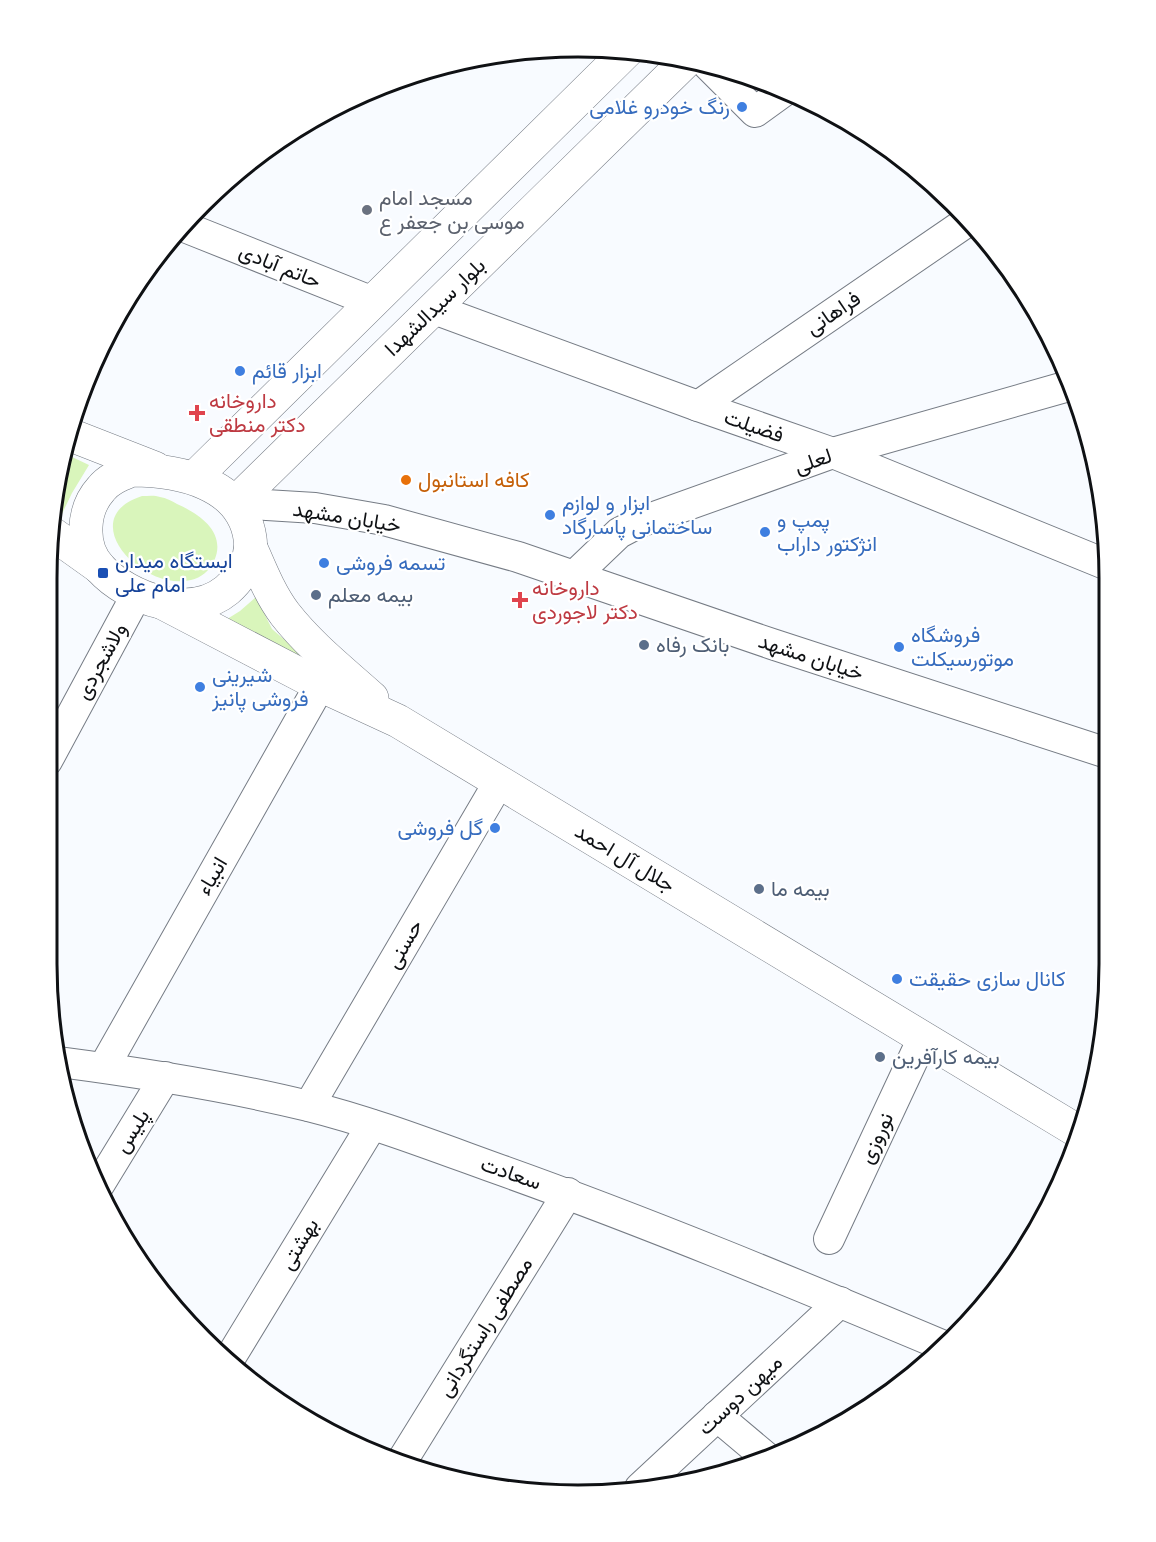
<svg xmlns="http://www.w3.org/2000/svg" width="1156" height="1542" font-family="'Roboto Serif',Vazirmatn,serif">
  <rect width="100%" height="100%" fill="#f8fbff"/>
  <g fill="#d9f5bb">
    <polygon points="70,456 89,465 72,493 60,518 53,514 56,492 63,483 69,467"/>
    <path d="M142,496C148,496 155,495 160,497C166,498 172,501 177,504C200,514 227,533 214,561C210,570 201,578 191,580C142,592 73,518 142,496Z"/>
    <polygon points="256,597 272,629 315,666 224,621 240,611"/>
  </g>
  <g fill="none" stroke-linecap="round" stroke-linejoin="round">
    <defs>
      <g id="minor">
        <polyline points="708,65 755,112 784,91"/>
        <polyline points="187,228 373,302"/>
        <polyline points="434,309 698,406 833,453 1105,564"/>
        <polyline points="698,406 968,221"/>
        <polyline points="235,503 315,508 384,520 518,557 772,644 1107,753"/>
        <polyline points="574,576 619,533 640,522 833,453 1072,385"/>
        <polyline points="47,761 137,594"/>
        <path d="M59,1062C143,1073 227,1086 308,1106C372,1122 434,1146 495,1168C647,1222 796,1284 944,1346"/>
        <polyline points="104,1067 320,685"/>
        <polyline points="309,1106 499,782"/>
        <polyline points="99,1185 165,1077"/>
        <polyline points="829,1239 923,1038"/>
        <polyline points="227,1363 372,1125"/>
        <polyline points="717,1416 767,1458"/>
        <polyline points="402,1461 568,1193"/>
        <polyline points="640,1488 840,1302"/>
      </g>
      <g id="major">
        <polyline points="68,434 155,468"/>
        <path d="M132,470C179,470 242,483 250,538C253,558 242,577 227,590C191,620 129,600 100,568C80,547 82,510 101,489C109,479 120,475 132,470Z"/>
        <polyline points="194,478 628,50"/>
        <polyline points="235,503 687,60"/>
        <polyline points="50,532 99,567"/>
        <path d="M251,548C261,571 270,594 285,614C310,646 342,671 372,698"/>
        <polyline points="161,602 320,685 398,721 1079,1132"/>
      </g>
    </defs>
    <use href="#minor" stroke="#767c85" stroke-width="32"/>
    <use href="#major" stroke="#767c85" stroke-width="34"/>
    <use href="#minor" stroke="#fff" stroke-width="30"/>
    <use href="#major" stroke="#fff" stroke-width="33"/>
  </g>
  <g fill="#3f7fe0" stroke="#fff" stroke-width="2">
    <circle cx="742" cy="107" r="6"/>
    <circle cx="240" cy="371" r="6"/>
    <circle cx="550" cy="515" r="6"/>
    <circle cx="765" cy="532" r="6"/>
    <circle cx="324" cy="563" r="6"/>
    <circle cx="899" cy="647" r="6"/>
    <circle cx="200" cy="687" r="6"/>
    <circle cx="495" cy="828" r="6"/>
    <circle cx="897" cy="979" r="6"/>
  </g>
  <circle fill="#6b7280" stroke="#fff" stroke-width="2" cx="367" cy="210" r="6"/>
  <g fill="#e0444e" stroke="#fff" stroke-width="2">
    <path d="M194 404h6v6h6v6h-6v6h-6v-6h-6v-6h6z"/>
    <path d="M517 591h6v6h6v6h-6v6h-6v-6h-6v-6h6z"/>
  </g>
  <circle fill="#e8710a" stroke="#fff" stroke-width="2" cx="406" cy="480" r="6"/>
  <rect fill="#1a4fb4" stroke="#fff" stroke-width="2" x="97" y="567" width="12" height="12" rx="3"/>
  <g fill="#5c6f8a" stroke="#fff" stroke-width="2">
    <circle cx="316" cy="595" r="6"/>
    <circle cx="644" cy="645" r="6"/>
    <circle cx="759" cy="889" r="6"/>
    <circle cx="880" cy="1057" r="6"/>
  </g>
  <g text-anchor="middle" dominant-baseline="central" stroke-width="4.5" stroke-linejoin="round" paint-order="stroke">
    <g font-size="21" fill="#366cbe" stroke="#fff" text-anchor="start">
      <text x="730" y="107" text-anchor="end">رنگ خودرو غلامی</text>
      <text x="252" y="371">ابزار قائم</text>
      <text x="562" y="503">ابزار و لوازم<tspan x="562" dy="24">ساختمانی پاسارگاد</tspan></text>
      <text x="777" y="520">پمپ و<tspan x="777" dy="24">انژکتور داراب</tspan></text>
      <text x="336" y="563">تسمه فروشی</text>
      <text x="911" y="635">فروشگاه<tspan x="911" dy="24">موتورسیکلت</tspan></text>
      <text x="212" y="675">شیرینی<tspan x="212" dy="24">فروشی پانیز</tspan></text>
      <text x="483" y="828" text-anchor="end">گل فروشی</text>
      <text x="909" y="979">کانال سازی حقیقت</text>
    </g>
    <g font-size="21" fill="#5b616d" stroke="#fff" text-anchor="start">
      <text x="379" y="198">مسجد امام<tspan x="379" dy="24">موسی بن جعفر ع</tspan></text>
    </g>
    <g font-size="21" fill="#0f1114" stroke="#fff">
      <text transform="translate(280 266) rotate(22)">حاتم آبادی</text>
      <text transform="translate(435 307) rotate(-44)">بلوار سیدالشهدا</text>
      <text transform="translate(833 313) rotate(-34)">فراهانی</text>
      <text transform="translate(754 426) rotate(19)">فضیلت</text>
      <text transform="translate(813 461) rotate(-19)">لعلی</text>
      <text transform="translate(347 517) rotate(9)">خیابان مشهد</text>
      <text transform="translate(811 657) rotate(18)">خیابان مشهد</text>
      <text transform="translate(101 661) rotate(-61)">ولاشجردی</text>
      <text transform="translate(625 858) rotate(31)">جلال آل احمد</text>
      <text transform="translate(212 876) rotate(-60)">انبیاء</text>
      <text transform="translate(404 944) rotate(-60)">حسنی</text>
      <text transform="translate(132 1131) rotate(-58)">پلیس</text>
      <text transform="translate(876 1138) rotate(-65)">نوروزی</text>
      <text transform="translate(511 1173) rotate(19)">سعادت</text>
      <text transform="translate(299 1244) rotate(-59)">بهشتی</text>
      <text transform="translate(485 1327) rotate(-58)">مصطفی راستگردانی</text>
      <text transform="translate(740 1395) rotate(-43)">میهن دوست</text>
    </g>
    <g font-size="21" fill="#be3a42" stroke="#fff" text-anchor="start">
      <text x="209" y="401">داروخانه<tspan x="209" dy="24">دکتر منطقی</tspan></text>
      <text x="532" y="588">داروخانه<tspan x="532" dy="24">دکتر لاجوردی</tspan></text>
    </g>
    <g font-size="21" fill="#c56008" stroke="#fff" text-anchor="start">
      <text x="418" y="480">کافه استانبول</text>
    </g>
    <g font-size="21" fill="#164399" stroke="#fff" text-anchor="start">
      <text x="115" y="561">ایستگاه میدان<tspan x="115" dy="24">امام علی</tspan></text>
    </g>
    <g font-size="21" fill="#4e5e75" stroke="#fff" text-anchor="start">
      <text x="328" y="595">بیمه معلم</text>
      <text x="656" y="645">بانک رفاه</text>
      <text x="771" y="889">بیمه ما</text>
      <text x="892" y="1057">بیمه کارآفرین</text>
    </g>
  </g>
  <path d="M0 0H1156V1542H0ZM578 57H578A521 521 0 0 1 1099 578V964A521 521 0 0 1 578 1485H578A521 521 0 0 1 57 964V578A521 521 0 0 1 578 57Z" fill="#fff" fill-rule="evenodd"/>
  <path fill="none" stroke="#0f1114" stroke-width="3" d="M578 57H578A521 521 0 0 1 1099 578V964A521 521 0 0 1 578 1485H578A521 521 0 0 1 57 964V578A521 521 0 0 1 578 57Z"/>
</svg>
